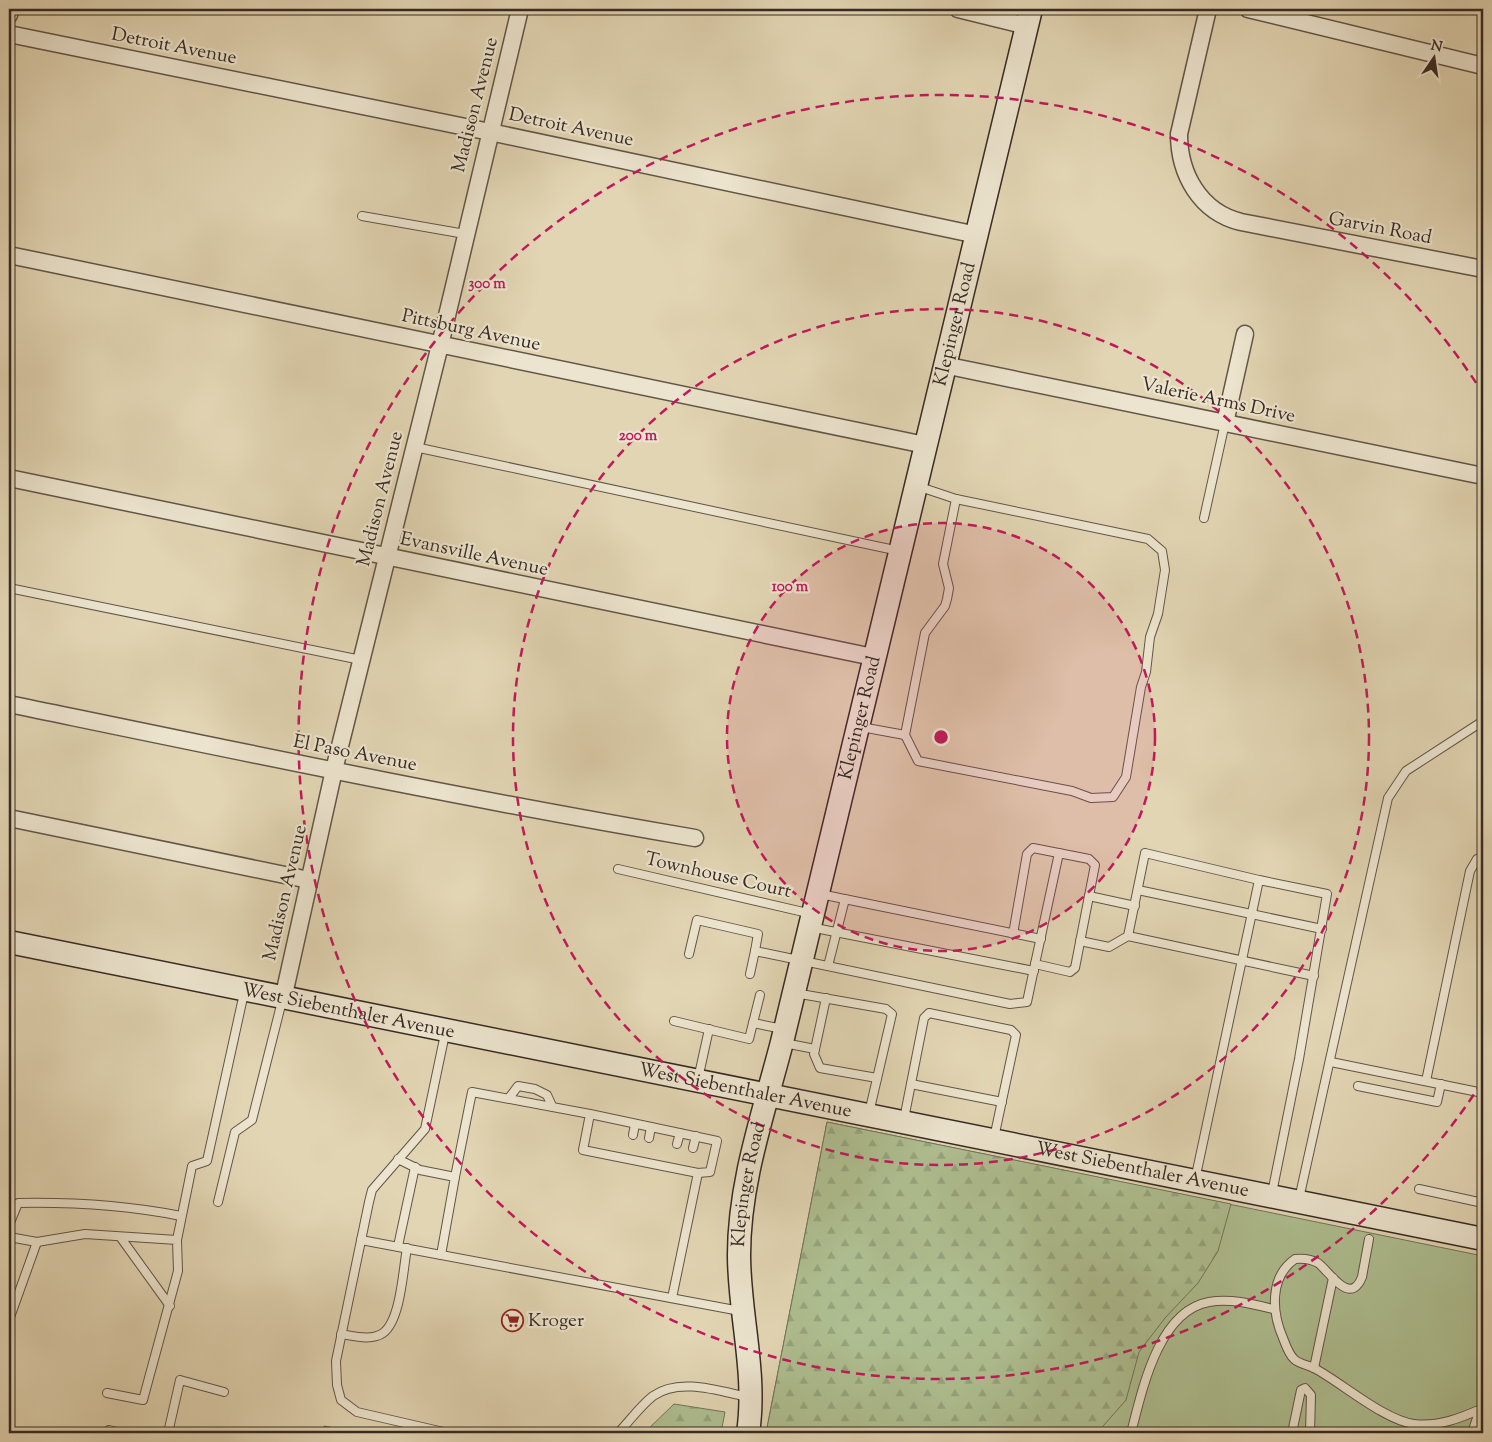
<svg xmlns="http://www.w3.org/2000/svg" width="1492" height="1442" font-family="'Sorts Mill Goudy',serif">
  <defs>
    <pattern id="forest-firs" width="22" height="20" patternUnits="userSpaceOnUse" patternTransform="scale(1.25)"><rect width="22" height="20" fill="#aebe90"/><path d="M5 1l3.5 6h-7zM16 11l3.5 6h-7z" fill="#96a37c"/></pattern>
  </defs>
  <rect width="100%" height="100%" fill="#e2d5b3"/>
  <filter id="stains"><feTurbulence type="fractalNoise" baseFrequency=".004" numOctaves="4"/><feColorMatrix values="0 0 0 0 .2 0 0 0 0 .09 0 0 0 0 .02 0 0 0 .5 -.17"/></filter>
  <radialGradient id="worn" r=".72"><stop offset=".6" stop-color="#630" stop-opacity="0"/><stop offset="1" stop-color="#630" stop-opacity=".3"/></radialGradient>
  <polygon fill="#aebe90" stroke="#72745a" points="827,1122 1483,1256 1483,1433 766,1433"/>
  <g fill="url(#forest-firs)" stroke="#72745a">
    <polygon points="827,1122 1177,1193 1231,1204 1218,1251 1198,1283 1165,1318 1139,1352 1126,1400 1097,1433 766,1433"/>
    <polygon points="674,1404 725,1412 721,1433 644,1433"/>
    <polygon points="324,1426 360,1433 323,1433"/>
  </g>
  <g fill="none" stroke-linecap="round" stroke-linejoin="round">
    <defs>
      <g id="lane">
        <polyline points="362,216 465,234"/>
        <polyline points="415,447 899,551"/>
        <polyline points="1204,518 1225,423"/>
        <polyline points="9,588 361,660"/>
        <polyline points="861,727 905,735 925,633 945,606 947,599 949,588 943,564 956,499"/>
        <polyline points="905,735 918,761 1072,791 1091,798 1113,797 1126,777 1141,687 1146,672 1150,637 1158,614 1165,570 1162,551 1148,539 956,499 917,486"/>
        <polyline points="618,869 812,914"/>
        <polyline points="1138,890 1322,929"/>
        <polyline points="820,894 1041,939"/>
        <polyline points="1089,896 1135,906"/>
        <polyline points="810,927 1034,971"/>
        <polyline points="1128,936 1145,853 1259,880"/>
        <polyline points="1080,941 1109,947 1128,936 1314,976"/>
        <polyline points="689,954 697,920 758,934 755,951 1010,1004 1027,1002 1035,964 1070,972 1075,968 1095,865 1089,859 1033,848 1027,854 1013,934"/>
        <polyline points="1035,964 1059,853"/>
        <polyline points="828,966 845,899"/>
        <polyline points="750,974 755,951"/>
        <polyline points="795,993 886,1009 892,1014 869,1113"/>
        <polyline points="760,995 753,1023 783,1029"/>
        <polyline points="826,998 814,1054 820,1068 877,1078"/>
        <polyline points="674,1021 749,1039 753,1023"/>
        <polyline points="445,1034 425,1129 372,1190 369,1202 336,1361 337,1385 341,1400 357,1412 448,1433"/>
        <polyline points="784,1043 815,1049"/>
        <polyline points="1331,1062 1483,1093"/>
        <polyline points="698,1079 709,1029"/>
        <polyline points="1426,1081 1470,871 1477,859 1483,857"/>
        <polyline points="911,1084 1002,1102"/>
        <polyline points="1358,1086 1437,1102 1441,1084"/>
        <polyline points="509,1098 518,1086 535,1089 547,1095 552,1106"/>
        <polyline points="590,1114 717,1141 710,1172 698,1173"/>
        <polyline points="904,1119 924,1018 929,1013 1011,1030 1016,1035 994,1138"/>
        <polyline points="633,1135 635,1124"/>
        <polyline points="649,1138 651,1127"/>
        <polyline points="677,1144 680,1133"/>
        <polyline points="693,1148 696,1136"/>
        <polyline points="398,1159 420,1170 455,1177 441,1255"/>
        <polyline points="455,1177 472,1092 590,1114 583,1150 698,1173 672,1298"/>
        <polyline points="1195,1180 1259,880 1327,894 1299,1059 1272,1193"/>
        <polyline points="1419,1189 1483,1203"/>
        <polyline points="1299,1199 1388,798 1406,771 1483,721"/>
        <polyline points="218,1202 235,1132 252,1120 282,1001"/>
        <path d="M9,1225L18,1203C75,1202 125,1205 181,1216"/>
        <polyline points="9,1237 37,1242 85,1234 177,1240 178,1271 143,1400 107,1393"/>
        <polyline points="121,1238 170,1306"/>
        <path d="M1369,1239L1362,1277C1350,1307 1329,1271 1318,1263C1311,1259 1303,1258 1295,1259C1269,1277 1272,1313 1283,1338C1286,1345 1288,1353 1294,1359C1299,1364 1308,1365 1314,1368C1342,1383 1384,1420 1414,1424C1438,1427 1461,1418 1483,1408"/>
        <polyline points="177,1240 192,1166 207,1161 244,993"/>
        <polyline points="361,1240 740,1311"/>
        <polyline points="398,1246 415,1167"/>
        <polyline points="9,1320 37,1242"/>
        <path d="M341,1334C354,1336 372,1341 383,1333C401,1320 403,1269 407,1248"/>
        <polyline points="1314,1368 1333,1278"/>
        <polyline points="108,1433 109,1430 121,1433"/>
        <polyline points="168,1433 180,1380 224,1392"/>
        <path d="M618,1433C629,1422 640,1406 653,1396C679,1377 719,1391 748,1397"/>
        <path d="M1131,1433C1142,1391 1158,1311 1209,1302C1230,1298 1253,1304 1273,1309"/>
        <polyline points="1292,1433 1301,1390 1305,1388 1311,1395 1310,1433"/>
        <polyline points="1472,1433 1477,1418 1483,1408"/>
      </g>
      <g id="street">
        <polyline points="958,9 1027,26"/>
        <path d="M1208,9L1179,134C1179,174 1200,212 1241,222L1483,269"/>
        <polyline points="1248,9 1483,66"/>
        <polyline points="9,15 10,9"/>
        <polyline points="9,34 490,132 977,235"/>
        <polyline points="9,255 925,445"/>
        <polyline points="944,365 1483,476"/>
        <polyline points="1225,423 1245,334"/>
        <polyline points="9,478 873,657"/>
        <path d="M9,704C237,751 465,799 695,838"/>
        <polyline points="9,818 309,880"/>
        <polyline points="283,999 334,770 440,345 520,9"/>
      </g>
      <g id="secondary">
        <path id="s1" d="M9,942C500,1044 992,1138 1483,1239"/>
        <path id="s2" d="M748,1433C757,1373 739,1314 739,1255C739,1182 764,1112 782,1042L1031,9"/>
      </g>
    </defs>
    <use href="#lane" stroke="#625548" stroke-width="10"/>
    <use href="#street" stroke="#625548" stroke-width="19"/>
    <use href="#secondary" stroke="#372a24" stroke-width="25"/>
    <use href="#lane" stroke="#ece4ce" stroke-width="8"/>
    <use href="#street" stroke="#ece4ce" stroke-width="16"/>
    <use href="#secondary" stroke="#ece4ce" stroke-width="22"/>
  </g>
  <circle cx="941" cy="737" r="214" fill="#c2185b" fill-opacity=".12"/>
  <g fill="none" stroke="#c2185b" stroke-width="2.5" stroke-dasharray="9 6">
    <circle cx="941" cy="737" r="214"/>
    <circle cx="941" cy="737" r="428"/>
    <path d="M1482 1082A642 642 0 1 1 1482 392"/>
  </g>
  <defs>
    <symbol id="supermarket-ring" viewBox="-11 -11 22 22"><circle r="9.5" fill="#ece4ce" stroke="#8f2418" stroke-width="1.5"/><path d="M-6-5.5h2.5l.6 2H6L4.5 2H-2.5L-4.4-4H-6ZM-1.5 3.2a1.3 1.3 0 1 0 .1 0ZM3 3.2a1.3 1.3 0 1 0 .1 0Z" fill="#8f2418"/></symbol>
  </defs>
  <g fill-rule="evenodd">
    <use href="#supermarket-ring" x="500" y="1308" width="25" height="25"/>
  </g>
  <g text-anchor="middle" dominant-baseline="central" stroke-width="4.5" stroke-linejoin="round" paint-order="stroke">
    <g font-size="19" fill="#372a24" stroke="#ece4ce">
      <text transform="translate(174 47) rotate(11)">Detroit Avenue</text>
      <text transform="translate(476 105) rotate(-76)">Madison Avenue</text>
      <text transform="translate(571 128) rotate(12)">Detroit Avenue</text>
      <text transform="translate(1380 229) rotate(11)">Garvin Road</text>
      <text stroke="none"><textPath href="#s2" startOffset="1135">Klepinger Road</textPath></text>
      <text transform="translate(471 331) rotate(12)">Pittsburg Avenue</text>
      <text transform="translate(1218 401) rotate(12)">Valerie Arms Drive</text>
      <text transform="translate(381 499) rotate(-76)">Madison Avenue</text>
      <text transform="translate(474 555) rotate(12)">Evansville Avenue</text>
      <text stroke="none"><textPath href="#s2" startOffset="730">Klepinger Road</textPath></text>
      <text transform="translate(355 754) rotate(11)">El Paso Avenue</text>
      <text transform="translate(718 876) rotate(13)">Townhouse Court</text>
      <text transform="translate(286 893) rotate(-77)">Madison Avenue</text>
      <text stroke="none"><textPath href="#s1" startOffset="346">West Siebenthaler Avenue</textPath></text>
      <text stroke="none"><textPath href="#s1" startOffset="751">West Siebenthaler Avenue</textPath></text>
      <text stroke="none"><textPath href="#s1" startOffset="1156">West Siebenthaler Avenue</textPath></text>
      <text stroke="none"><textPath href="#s2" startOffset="250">Klepinger Road</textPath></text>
    </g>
    <g font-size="19" fill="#372a24" stroke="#ece4ce" text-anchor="start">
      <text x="528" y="1321">Kroger</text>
    </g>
  </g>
  <circle cx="941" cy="737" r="8" fill="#c2185b" stroke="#ece4ce" stroke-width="2.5"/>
  <g font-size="15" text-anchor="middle" font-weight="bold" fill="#c2185b" stroke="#ece4ce" stroke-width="4.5" stroke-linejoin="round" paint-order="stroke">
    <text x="487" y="288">300 m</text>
    <text x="638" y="440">200 m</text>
    <text x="790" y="591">100 m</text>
  </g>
  <rect width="1492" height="1442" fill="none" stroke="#e2d5b3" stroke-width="30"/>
  <rect x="10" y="10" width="1472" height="1422" fill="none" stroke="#372a24" stroke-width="2.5"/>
  <rect x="15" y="15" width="1462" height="1412" fill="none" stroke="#372a24"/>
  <g transform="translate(1434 58) rotate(13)" stroke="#ece4ce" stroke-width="4" paint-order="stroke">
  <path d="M0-4L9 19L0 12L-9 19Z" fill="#372a24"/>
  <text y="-8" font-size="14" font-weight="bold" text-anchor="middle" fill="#372a24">N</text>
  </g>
  <rect width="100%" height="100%" filter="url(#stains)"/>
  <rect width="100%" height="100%" fill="url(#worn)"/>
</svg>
